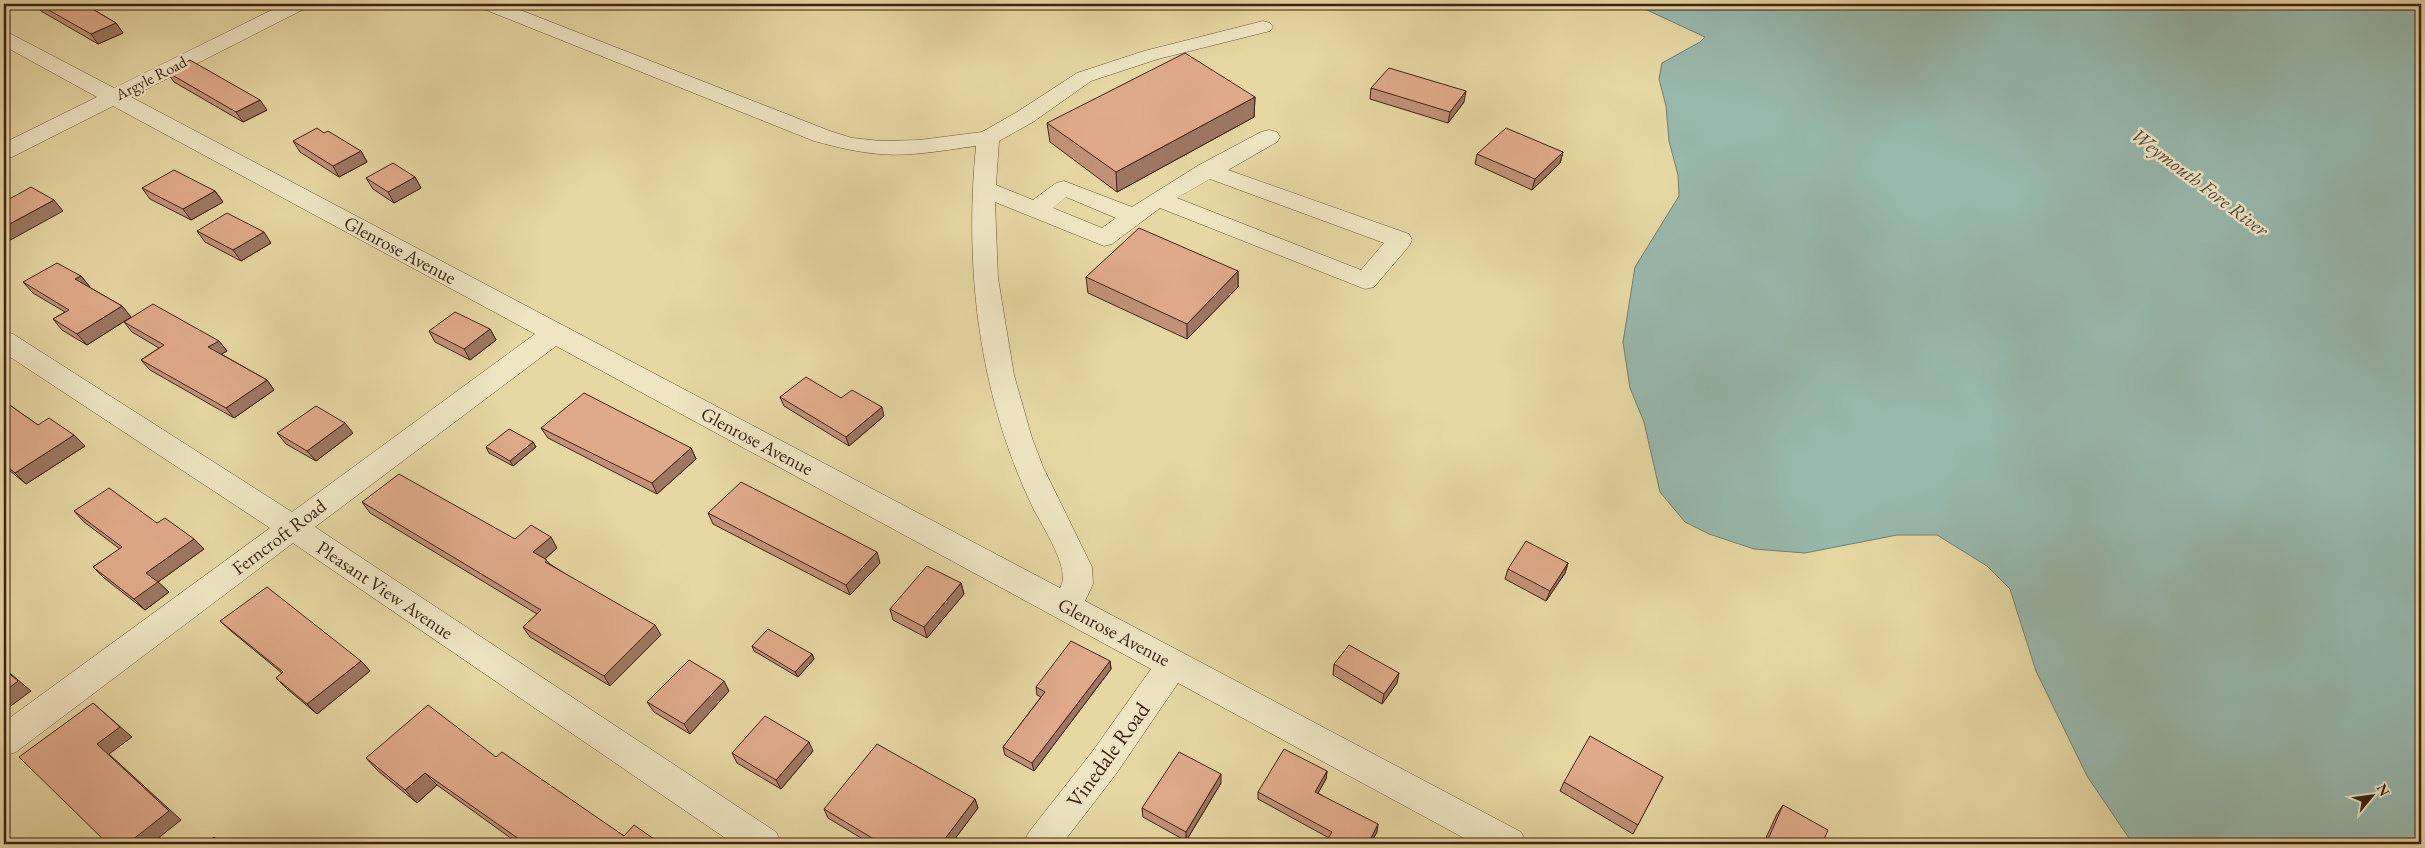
<svg xmlns="http://www.w3.org/2000/svg" width="2425" height="848" font-family="'EB Garamond',serif">
  <rect width="100%" height="100%" fill="#e6d7a3"/>
  <filter id="stains"><feTurbulence type="fractalNoise" baseFrequency=".004" numOctaves="4"/><feColorMatrix values="0 0 0 0 .2 0 0 0 0 .09 0 0 0 0 .02 0 0 0 .5 -.17"/></filter>
  <radialGradient id="worn" r=".72"><stop offset=".6" stop-color="#630" stop-opacity="0"/><stop offset="1" stop-color="#630" stop-opacity=".3"/></radialGradient>
  <polygon fill="#97b8ac" stroke="#747c70" points="1634,4 2421,4 2421,844 2133,844 2087,776 2036,671 2010,589 1987,566 1937,535 1897,535 1805,553 1754,549 1709,534 1685,522 1660,492 1644,422 1630,388 1623,342 1635,267 1679,196 1678,175 1669,141 1666,106 1659,79 1662,63 1700,42 1705,37"/>
  <g fill="none" stroke-linecap="round" stroke-linejoin="round">
    <defs>
      <path id="minor" d="M284,4H309L306,8L131,97L1060,588C1072,570 1042,526 1033,508C979,395 964,270 976,146C944,150 911,157 879,154C857,152 836,147 814,141L481,8L478,4H505L830,131L852,138L881,141L919,140L982,132L1017,112L1077,73L1144,51L1263,21L1270,23L1273,27L1270,31L1158,59L1091,81L1033,122L999,141L996,185L1033,200L1056,183L1064,181L1132,207L1199,165L1261,132L1269,130L1277,132L1280,137L1277,142L1228,170L1409,234L1412,240L1409,246L1374,287L1365,289L1160,208L1112,244L1104,246L995,202L998,278L1014,375L1032,438L1043,467L1092,567L1093,584L1085,601L1521,832L1527,844H1475L1178,683L1116,774L1062,844H1023L1029,832L1092,752L1151,669L556,346L315,527L776,832L782,844H734L293,543L16,752L4,756V722L270,528L4,353V331L13,334L292,512L535,334L113,106L12,157L4,159V143L97,97L4,46V32L11,34L114,88ZM1210,179L1384,243L1361,270L1177,198ZM1066,197L1116,218L1102,228L1053,208Z"/>
    </defs>
    <use href="#minor" stroke="#694e39" stroke-width="1"/>
    <use href="#minor" fill="#efe5c3" fill-rule="evenodd"/>
  </g>
  <g fill="#c19277" stroke="#3f2116">
    <polygon points="36,4 84,4 116,23 123,33 98,44 41,11"/>
    <polygon points="167,72 267,110 243,122 174,82"/>
    <polygon points="1371,88 1464,102 1448,123 1370,99"/>
    <polygon points="1255,97 1254,117 1117,192 1050,142 1047,123"/>
    <polygon points="293,141 361,151 367,162 339,177 300,152"/>
    <polygon points="1563,152 1560,163 1532,190 1475,164 1477,154"/>
    <polygon points="415,177 421,188 394,203 373,189 366,178"/>
    <polygon points="142,188 215,191 223,202 191,220 150,199"/>
    <polygon points="197,231 271,243 241,261 205,242"/>
    <polygon points="1238,271 1238,287 1187,339 1088,293 1086,277"/>
    <polygon points="81,276 90,287 89,287 122,306 131,317 87,345 62,330 53,319 65,312 33,293 23,282"/>
    <polygon points="124,322 219,341 227,351 221,354 267,380 274,390 234,418 150,370 141,360 159,348 132,332"/>
    <polygon points="490,329 496,340 470,360 435,342 429,331"/>
    <polygon points="780,397 841,398 884,416 849,446 784,406"/>
    <polygon points="4,401 38,425 74,435 85,446 26,484 4,466"/>
    <polygon points="541,428 691,448 696,459 657,494 548,438"/>
    <polygon points="277,433 353,433 316,461 286,444"/>
    <polygon points="533,442 536,447 513,466 489,453 486,447"/>
    <polygon points="362,502 515,539 557,548 545,559 550,564 661,635 610,686 530,637 523,627 537,614 370,513"/>
    <polygon points="74,511 157,523 194,539 204,549 158,582 169,592 145,610 104,578 93,567 120,549 84,522"/>
    <polygon points="708,513 880,563 850,595 713,524"/>
    <polygon points="1568,563 1565,573 1546,601 1505,579 1508,569"/>
    <polygon points="961,583 964,594 927,638 893,620 890,609"/>
    <polygon points="220,621 361,661 370,671 317,714 286,688 276,678 282,673 231,631"/>
    <polygon points="752,646 812,654 814,659 798,677 754,651"/>
    <polygon points="1110,661 1111,669 1034,771 1005,755 1003,747 1041,697 1037,695 1036,687"/>
    <polygon points="1334,664 1397,683 1382,704 1333,675"/>
    <polygon points="729,691 690,734 654,712 647,702"/>
    <polygon points="813,751 781,789 737,763 732,753"/>
    <polygon points="496,757 624,836 661,844 519,844 437,785 417,803 378,771 366,758"/>
    <polygon points="1327,771 1326,779 1318,793 1377,832 1370,844 1327,844 1329,838 1258,799 1258,792"/>
    <polygon points="1663,777 1633,834 1560,791 1564,782"/>
    <polygon points="1221,783 1186,841 1143,817 1142,808"/>
    <polygon points="975,799 978,808 951,844 871,844 828,818 824,809"/>
    <polygon points="1783,805 1822,844 1763,844 1777,814"/>
  </g>
  <g fill="#9d7761" stroke="#3f2116">
    <polygon points="116,23 123,33 98,44 91,34"/>
    <polygon points="1466,91 1464,102 1448,123 1450,112"/>
    <polygon points="1255,97 1254,117 1117,192 1116,172"/>
    <polygon points="260,100 267,110 243,122 236,112"/>
    <polygon points="361,151 367,162 339,177 333,166"/>
    <polygon points="1563,152 1560,163 1532,190 1535,179"/>
    <polygon points="415,177 421,188 394,203 388,192"/>
    <polygon points="215,191 223,202 191,220 183,209"/>
    <polygon points="54,200 63,211 5,243 4,242 4,227"/>
    <polygon points="264,232 271,243 241,261 233,250"/>
    <polygon points="1238,271 1238,287 1187,339 1187,324"/>
    <polygon points="81,276 90,287 84,290 75,279"/>
    <polygon points="122,306 131,317 87,345 77,334"/>
    <polygon points="490,329 496,340 470,360 464,349"/>
    <polygon points="219,341 227,351 216,357 208,347"/>
    <polygon points="267,380 274,390 234,418 226,408"/>
    <polygon points="882,407 884,416 849,446 846,437"/>
    <polygon points="345,423 353,433 316,461 307,451"/>
    <polygon points="74,435 85,446 26,484 15,473"/>
    <polygon points="533,442 536,447 513,466 510,461"/>
    <polygon points="691,448 696,459 657,494 652,483"/>
    <polygon points="551,537 557,548 540,563 533,552"/>
    <polygon points="194,539 204,549 158,582 169,592 145,610 134,599 146,573"/>
    <polygon points="877,552 880,563 850,595 846,585"/>
    <polygon points="1568,563 1565,573 1546,601 1550,591"/>
    <polygon points="961,583 964,594 927,638 924,627"/>
    <polygon points="655,625 661,635 610,686 604,676"/>
    <polygon points="812,654 814,659 798,677 795,672"/>
    <polygon points="361,661 370,671 317,714 307,704"/>
    <polygon points="1110,661 1111,669 1034,771 1032,763"/>
    <polygon points="4,668 31,691 4,711"/>
    <polygon points="1399,673 1397,683 1382,704 1384,694"/>
    <polygon points="724,681 729,691 690,734 684,724"/>
    <polygon points="93,703 132,737 109,754 181,820 151,844 127,844 97,744"/>
    <polygon points="809,742 813,751 781,789 776,780"/>
    <polygon points="1327,771 1326,779 1314,800 1315,792"/>
    <polygon points="425,773 437,785 417,803 405,790"/>
    <polygon points="1221,774 1221,783 1186,841 1186,832"/>
    <polygon points="975,799 978,808 951,844 941,844"/>
    <polygon points="1378,824 1377,832 1370,844 1368,844"/>
  </g>
  <g fill="#e0aa8a" stroke="#3f2116">
    <polygon points="38,4 84,4 116,23 91,34"/>
    <polygon points="1185,53 1255,97 1116,172 1047,123"/>
    <polygon points="190,60 260,100 236,112 167,72"/>
    <polygon points="1389,68 1466,91 1450,112 1371,88"/>
    <polygon points="317,128 324,133 328,131 361,151 333,166 293,141"/>
    <polygon points="1506,128 1563,152 1535,179 1477,154"/>
    <polygon points="393,163 415,177 388,192 366,178"/>
    <polygon points="174,170 215,191 183,209 142,188"/>
    <polygon points="31,187 54,200 4,227 4,202"/>
    <polygon points="227,213 264,232 233,250 197,231"/>
    <polygon points="1139,228 1238,271 1187,324 1086,277"/>
    <polygon points="57,263 81,276 75,279 122,306 77,334 53,319 69,310 23,282"/>
    <polygon points="153,304 219,341 208,347 267,380 226,408 141,360 164,345 124,322"/>
    <polygon points="455,312 490,329 464,349 429,331"/>
    <polygon points="806,377 841,398 852,390 882,407 846,437 780,397"/>
    <polygon points="584,393 691,448 652,483 541,428"/>
    <polygon points="4,401 38,425 49,418 74,435 15,473 4,464"/>
    <polygon points="316,406 345,423 307,451 277,433"/>
    <polygon points="509,429 533,442 510,461 486,447"/>
    <polygon points="399,474 515,539 531,525 551,537 533,552 547,560 545,562 655,625 604,676 523,627 541,610 362,502"/>
    <polygon points="741,482 877,552 846,585 708,513"/>
    <polygon points="109,488 157,523 165,518 194,539 146,573 158,582 134,599 93,567 122,547 74,511"/>
    <polygon points="1526,541 1568,563 1550,591 1508,569"/>
    <polygon points="927,566 961,583 924,627 890,609"/>
    <polygon points="267,587 361,661 307,704 276,678 283,672 220,621"/>
    <polygon points="768,629 812,654 795,672 752,646"/>
    <polygon points="1071,641 1110,661 1032,763 1003,747 1045,692 1036,687"/>
    <polygon points="1349,645 1399,673 1384,694 1334,664"/>
    <polygon points="689,660 724,681 684,724 647,702"/>
    <polygon points="4,669 18,681 4,692"/>
    <polygon points="93,703 120,727 97,744 169,811 127,844 108,844 19,757"/>
    <polygon points="428,705 496,757 502,752 624,836 634,825 661,844 526,844 425,773 405,790 366,758"/>
    <polygon points="765,716 809,742 776,780 732,753"/>
    <polygon points="1590,736 1663,777 1638,825 1564,782"/>
    <polygon points="877,744 975,799 941,844 882,844 824,809"/>
    <polygon points="1284,749 1327,771 1315,792 1378,824 1368,844 1335,844 1327,840 1332,832 1258,792"/>
    <polygon points="1179,752 1221,774 1186,832 1142,808"/>
    <polygon points="1783,805 1828,830 1822,844 1766,844"/>
    <polygon points="214,837 222,844 206,844"/>
  </g>
  <g text-anchor="middle" dominant-baseline="central" stroke-width="5" stroke-linejoin="round" paint-order="stroke">
    <g font-size="16" fill="#3f2116" stroke="#efe5c3">
      <text transform="translate(151 78) rotate(-27)">Argyle Road</text>
    </g>
    <g font-size="19" fill="#3f2116" stroke="#efe5c3">
      <text transform="translate(400 250) rotate(28)">Glenrose Avenue</text>
      <text transform="translate(757 441) rotate(28)">Glenrose Avenue</text>
      <text transform="translate(279 537) rotate(-37)">Ferncroft Road</text>
      <text transform="translate(385 590) rotate(34)">Pleasant View Avenue</text>
      <text transform="translate(1114 632) rotate(28)">Glenrose Avenue</text>
    </g>
    <g font-size="20" font-style="italic" fill="#55473c" stroke="#efe5c3">
      <text transform="translate(2200 182) rotate(37)">Weymouth Fore River</text>
    </g>
    <g font-size="22" fill="#3f2116" stroke="#efe5c3">
      <text transform="translate(1108 755) rotate(-54)">Vinedale Road</text>
    </g>
  </g>
  <rect width="2425" height="848" fill="none" stroke="#e6d7a3" stroke-width="20"/>
  <rect x="5" y="5" width="2415" height="838" fill="none" stroke="#3f2116" stroke-width="2.5"/>
  <rect x="10" y="10" width="2405" height="828" fill="none" stroke="#3f2116"/>
  <g transform="translate(2372 796) rotate(61)" stroke="#efe5c3" stroke-width="4" paint-order="stroke">
  <path d="M0-4L9 19L0 12L-9 19Z" fill="#3f2116"/>
  <text y="-8" font-size="14" font-weight="bold" text-anchor="middle" fill="#3f2116">N</text>
  </g>
  <rect width="100%" height="100%" filter="url(#stains)"/>
  <rect width="100%" height="100%" fill="url(#worn)"/>
</svg>
